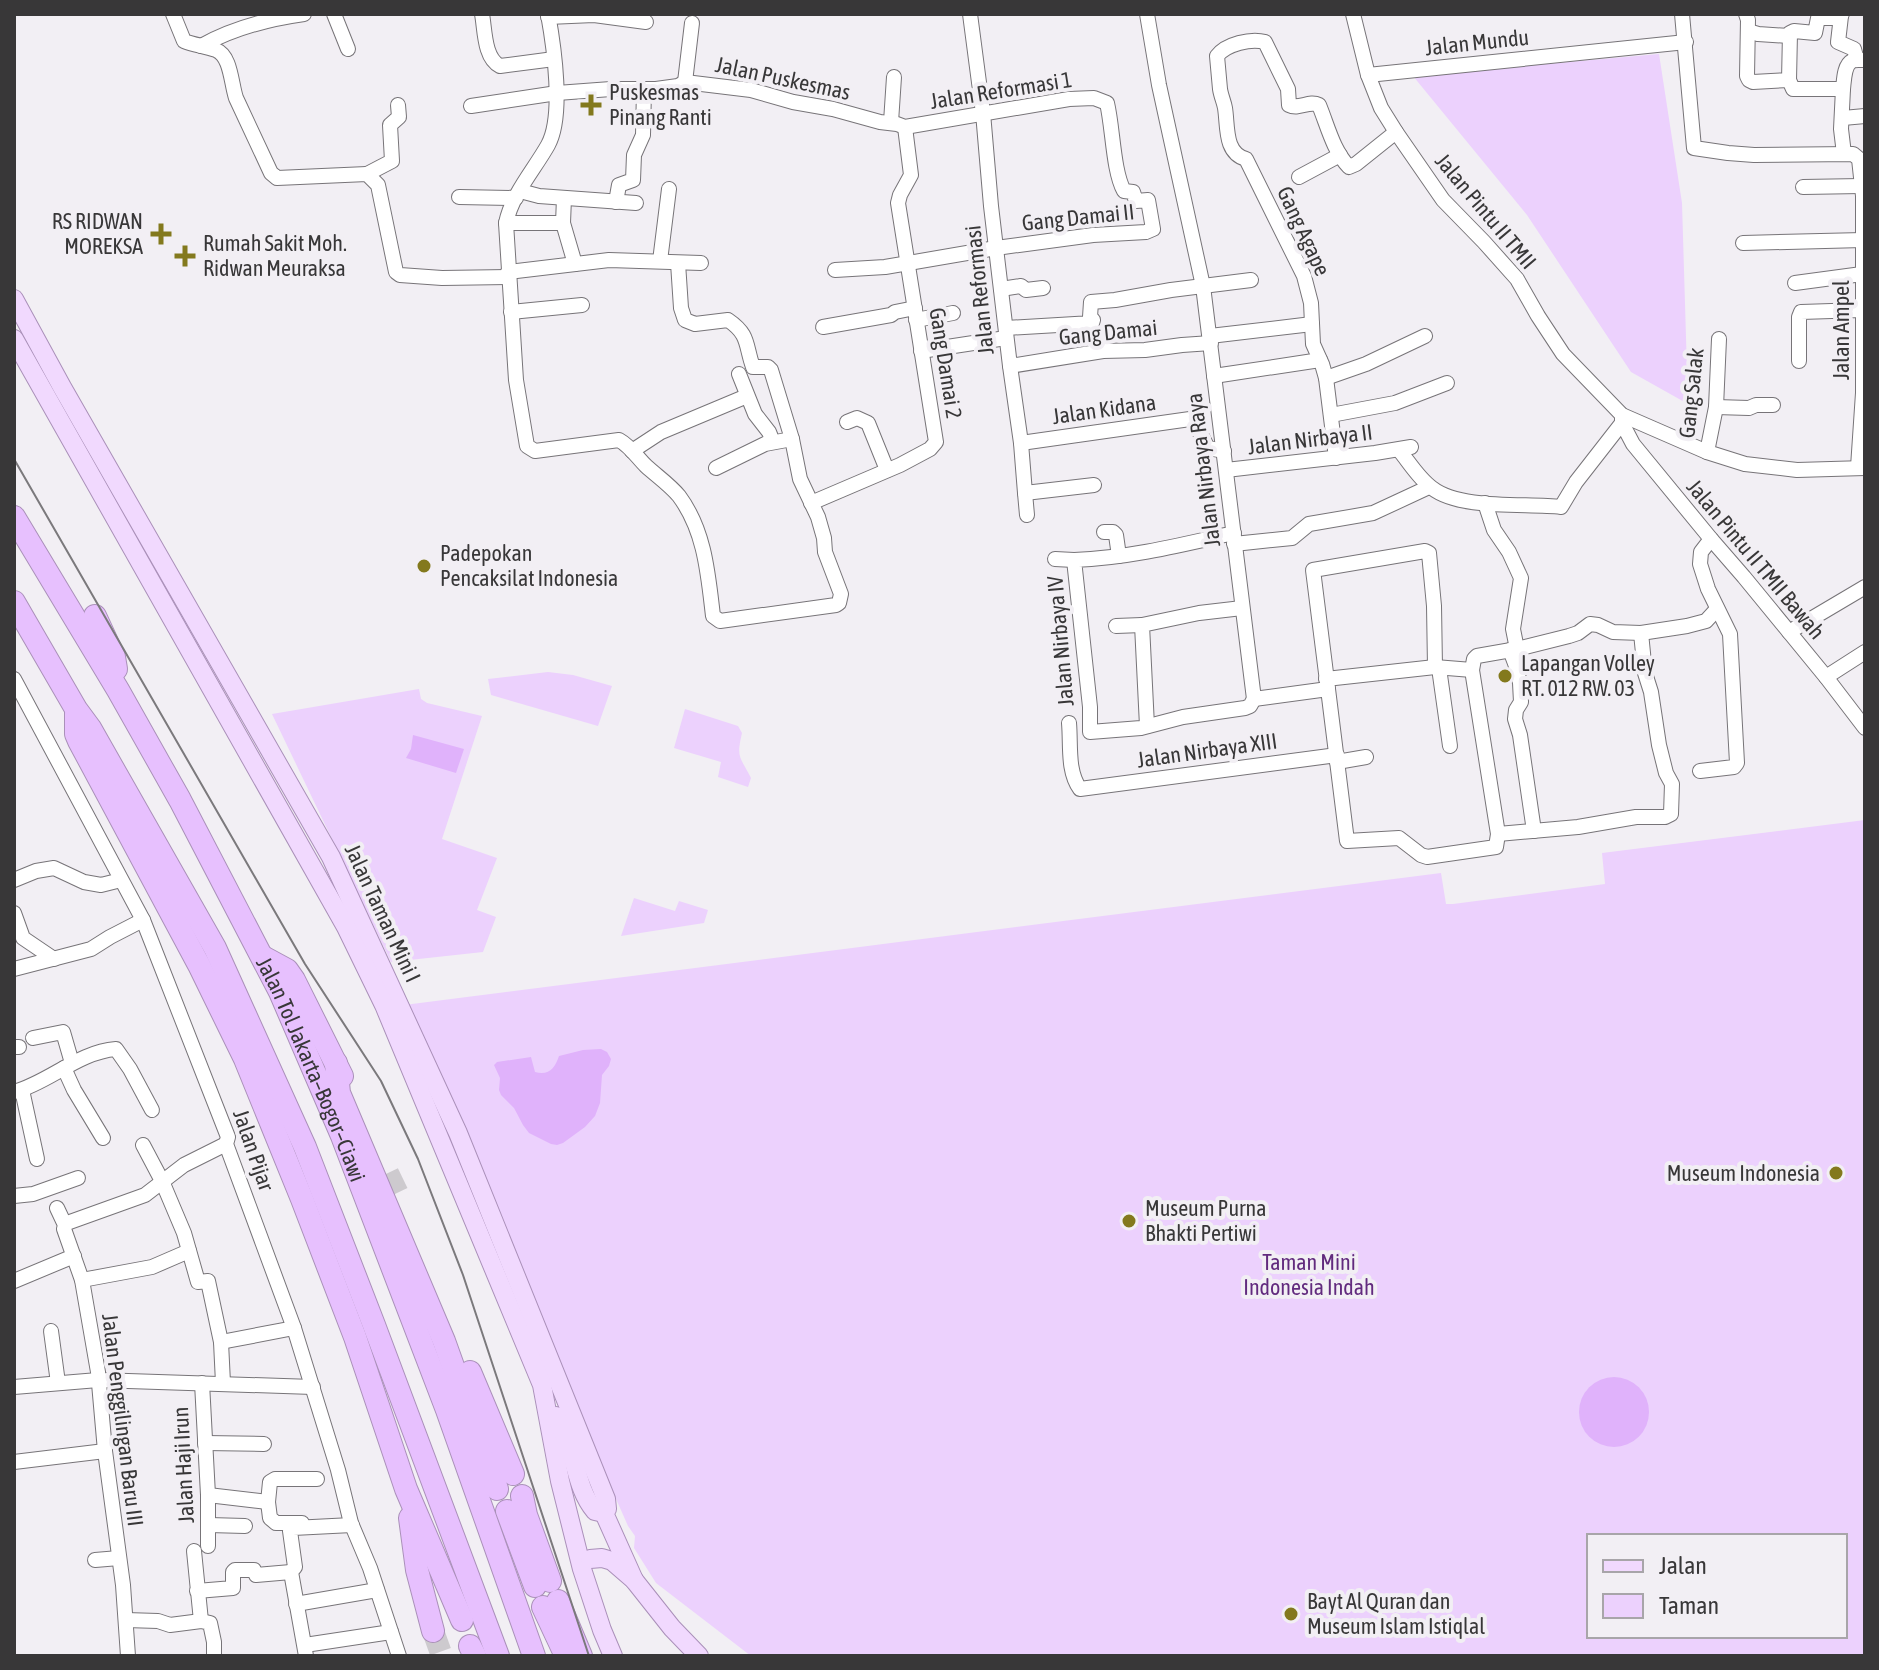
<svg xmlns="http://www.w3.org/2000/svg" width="1879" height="1670" font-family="'Asap Condensed',sans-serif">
  <rect width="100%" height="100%" fill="#f2eff4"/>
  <g fill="#ecd1fd" fill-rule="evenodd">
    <polygon points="1659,54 1682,203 1688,404 1631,372 1527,215 1413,76"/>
    <polygon points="548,672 573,675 612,686 598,726 491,695 488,679"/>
    <polygon points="419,689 421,699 427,703 482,716 442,839 497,858 477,910 496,917 483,952 391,962 272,714"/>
    <path d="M685,709L738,726L742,733C736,759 740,756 751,778L748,787L718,777L721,762L674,748Z"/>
    <path d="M1865,820V1656H751L656,1583L634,1548L635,1536L628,1526L570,1395L404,1005L1441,873L1446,904H1453L1605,884L1602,853ZM1589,1536H1845V1636H1589Z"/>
    <polygon points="634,898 675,911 679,901 708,910 704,923 621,936"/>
  </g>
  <g fill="#e0b2fb">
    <polygon points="413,735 464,749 456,773 406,758 411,749"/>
    <path d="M601,1049L607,1052L611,1059L609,1066L602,1075L600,1103L595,1116L585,1127L563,1143L557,1145L551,1144L529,1133L523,1125L514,1108L501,1095L499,1090L500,1078L494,1065L497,1062L531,1057L535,1072C549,1076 555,1068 559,1056L583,1050Z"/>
    <circle cx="1614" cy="1412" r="35"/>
  </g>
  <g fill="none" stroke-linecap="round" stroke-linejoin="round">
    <g stroke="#cdcace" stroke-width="22" stroke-dasharray="22 11" stroke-linecap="butt">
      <polyline points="388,1173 401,1200"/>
      <polyline points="433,1631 442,1656"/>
    </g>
    <defs>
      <g id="minor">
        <path d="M173,14L184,41C194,45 205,46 216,50C231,56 231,83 236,98L271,173L277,178L367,174L378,185L396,272L400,275L442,278L508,277"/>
        <polyline points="334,14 348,49"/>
        <path d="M482,14C485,30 484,58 500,66L554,59"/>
        <path d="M548,14C554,47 564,116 548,145C534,170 512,194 506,223L516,380L527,446L535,451L619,440C630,446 637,457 646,466C657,476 670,485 679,496C705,531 708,574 713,616L720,621L836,605L839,603L841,594L825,552L824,538L818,517L800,479L792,439L771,370L768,367H753C745,345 750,335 728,320L695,324L685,320L681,308L678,263"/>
        <polyline points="970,14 983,113 991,206 1010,366 1021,443 1025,493 1094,485"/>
        <polyline points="1147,14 1159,85 1203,286 1254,699 1328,689 1347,841 1399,838 1421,855 1427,857 1496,847 1498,834 1472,670 1474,659 1477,656 1517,649 1569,636 1578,633 1590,624 1598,625 1613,632 1641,633 1687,626 1706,621 1717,609"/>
        <polyline points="1353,14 1368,75 1381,108 1396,132 1443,200 1484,242 1517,279 1538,316 1563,354 1622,415 1707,452 1745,464 1797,470 1865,468"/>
        <polyline points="1682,14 1694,148 1728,153 1754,155 1853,154 1859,159 1863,196"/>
        <polyline points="1746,14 1748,20 1747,76 1749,80 1753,82 1789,80 1790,33 1794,31 1815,33 1818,18 1839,18 1842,14"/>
        <polyline points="1841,16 1838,42 1854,49 1857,60"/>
        <polyline points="548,17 594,15 646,22"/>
        <polyline points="1748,31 1758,34 1789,36"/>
        <path d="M201,46C233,28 268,19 304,14"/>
        <polyline points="1368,75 1686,42"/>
        <polyline points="1789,80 1793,89 1843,89 1841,129 1844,154"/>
        <polyline points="685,82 692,23"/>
        <path d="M1843,89C1844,81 1844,65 1852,61C1853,60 1863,60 1865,60"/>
        <path d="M471,106L557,93L611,89H656L678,86L685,82L751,90L793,102L833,109L880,122L897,124L905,127L1069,99L1094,98L1107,103C1113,128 1113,171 1124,191L1133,192L1136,201L1148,200L1153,229L1146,232L1093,235L996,248L885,267L835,270"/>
        <polyline points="1843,118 1865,116"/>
        <polyline points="891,122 894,77"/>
        <polyline points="367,174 392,161 390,125 399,117 398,105"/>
        <polyline points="1299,177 1340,155"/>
        <polyline points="1803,187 1861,186"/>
        <polyline points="520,191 539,196 636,203"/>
        <polyline points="459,197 516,198"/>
        <polyline points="564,198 563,223 575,264"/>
        <polyline points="616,202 619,185 633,180 634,155 643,135 644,89"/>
        <polyline points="506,223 563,223"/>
        <polyline points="1743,243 1863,240"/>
        <polyline points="660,261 669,189"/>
        <polyline points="508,272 609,260 701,263"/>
        <polyline points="1795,283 1862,274"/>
        <polyline points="1001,289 1021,286 1026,290 1043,288"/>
        <polyline points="511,312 582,305"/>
        <polyline points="916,320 953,313"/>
        <polyline points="823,327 891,315 895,312 915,308"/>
        <polyline points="1006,328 1092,323 1093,320 1090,317 1091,302 1115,300 1171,290 1251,280"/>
        <polyline points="1210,336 1312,324"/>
        <polyline points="921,351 1006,338"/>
        <polyline points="1799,361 1799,317 1801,312 1862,310"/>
        <polyline points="1010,366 1103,351 1145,350 1182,345 1211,343"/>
        <polyline points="739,374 755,414 769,432 773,442"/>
        <polyline points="1214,376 1320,360"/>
        <polyline points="1326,378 1366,364 1425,336"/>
        <polyline points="1716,407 1749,408 1756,405 1773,405"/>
        <polyline points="1331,415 1395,403 1447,383"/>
        <polyline points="1622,415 1622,423 1633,444 1711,539 1744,577 1826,677 1865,728"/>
        <polyline points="847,422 857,418 868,423 887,470"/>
        <polyline points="1021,443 1190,419 1193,420 1208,448 1224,451"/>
        <path d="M1399,450C1409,462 1419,479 1432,488C1460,510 1526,503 1561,507L1576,482L1622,423"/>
        <polyline points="632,451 661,432 747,396"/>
        <polyline points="1707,452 1716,407 1719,339"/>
        <path d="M1336,458L1326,378L1322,364L1313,344L1311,303L1304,276L1246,159C1224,153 1228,126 1225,108C1224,102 1221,96 1220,89C1219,78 1218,67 1217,56C1226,44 1251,38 1265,42L1288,89L1289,105C1299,110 1309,100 1319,105C1328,127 1333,150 1349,167L1356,164L1396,132"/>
        <polyline points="1858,467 1863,393 1863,196 1865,196"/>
        <polyline points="716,468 765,444 792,439"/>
        <polyline points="1226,470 1375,453 1411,447"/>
        <polyline points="1025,493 1027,515"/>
        <polyline points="811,503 900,465 930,449 936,442 898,203 900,195 911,175 905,127"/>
        <polyline points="1485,503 1494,530 1509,552 1521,578 1513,629 1517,649"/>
        <polyline points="1104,532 1113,532 1116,535 1119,556"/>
        <path d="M1234,533C1181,545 1129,558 1074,560L1090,707V732L1141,728L1183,717L1245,708L1250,706L1254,699"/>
        <polyline points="1234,544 1292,538 1309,524 1373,513 1429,487"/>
        <polyline points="1055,559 1074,560"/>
        <polyline points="1116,626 1142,625"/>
        <polyline points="1789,632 1865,587"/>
        <polyline points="1510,650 1516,666 1520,683 1521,702 1516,710 1515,719 1520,735 1534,831"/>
        <polyline points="1439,668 1450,746"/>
        <polyline points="1826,677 1865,652"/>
        <polyline points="14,679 143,920 228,1137 226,1144 294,1328 338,1470 351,1523 370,1568 399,1656"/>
        <polyline points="1326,679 1435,667 1472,670"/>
        <polyline points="1328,689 1313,570 1425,551 1429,553 1434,606 1435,667"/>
        <path d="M1069,723C1071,745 1067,771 1080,789L1337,755"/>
        <polyline points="1147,726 1142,625 1199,613 1242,608"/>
        <polyline points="1337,762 1366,757"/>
        <polyline points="1700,771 1734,767 1737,763 1730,634 1708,589 1700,564 1701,552 1711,539"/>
        <polyline points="1498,834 1578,827 1636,817 1665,817 1671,814 1672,784 1666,773 1659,745 1651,692 1645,673 1641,633"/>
        <polyline points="14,880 36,871 54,868 84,882 101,885 121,880"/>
        <polyline points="14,913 23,938 54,959"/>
        <polyline points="14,969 91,949 110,937 143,920"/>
        <polyline points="33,1038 63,1032 72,1063"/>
        <polyline points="14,1047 19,1047"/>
        <polyline points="64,1068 74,1090 103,1138"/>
        <polyline points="22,1090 37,1159"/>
        <path d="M14,1092C50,1082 78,1052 116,1049L130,1069L152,1110"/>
        <polyline points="143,1145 162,1181 184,1233 198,1282 208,1281 221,1342 223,1383"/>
        <polyline points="14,1196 33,1194 78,1178"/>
        <polyline points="57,1208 65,1225 64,1229 82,1280 98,1372 105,1451 123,1585 128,1656"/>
        <polyline points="65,1225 67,1223 145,1195 184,1165 226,1144"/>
        <polyline points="82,1280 152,1267 189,1251"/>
        <polyline points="14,1281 74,1256"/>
        <polyline points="51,1331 58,1383"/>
        <polyline points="221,1342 294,1328"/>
        <polyline points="202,1383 208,1495 208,1546"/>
        <polyline points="14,1387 98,1380 313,1387"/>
        <polyline points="205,1443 264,1444"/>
        <polyline points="14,1462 105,1451"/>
        <polyline points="208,1495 268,1502"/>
        <polyline points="302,1523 276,1523 270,1518 268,1502 270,1482 275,1479 317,1479"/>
        <polyline points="209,1525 245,1526"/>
        <polyline points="194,1551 201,1621"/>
        <polyline points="95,1560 119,1558"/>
        <polyline points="197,1591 233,1588 233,1572 235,1570 254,1570 256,1575 291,1572"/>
        <polyline points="296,1604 377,1590"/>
        <polyline points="126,1620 158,1621 170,1625 201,1621 210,1623 214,1642 214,1656"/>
        <polyline points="305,1645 391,1632"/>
        <polyline points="306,1656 291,1572 295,1567 290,1531 293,1528 352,1525"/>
      </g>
      <g id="major">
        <polyline points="14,299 62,387 331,857 458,1133 606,1499 607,1509 604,1513 634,1580"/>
        <polyline points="14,339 346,927 384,1005 542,1385 560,1481 582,1569 602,1630 613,1656"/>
        <path d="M556,1416C560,1426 565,1436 569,1446C577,1468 579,1492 595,1511L604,1513"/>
        <polyline points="590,1559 602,1558 612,1561 634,1580 672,1628 699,1656"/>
      </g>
      <g id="highway">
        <path id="s1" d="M14,517L118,690L180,800L280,992L342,1136L447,1410L534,1656"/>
        <polyline points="14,602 76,709 90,728 215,948 305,1147 374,1325 498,1656"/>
        <polyline points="95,616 114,657 116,669"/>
        <polyline points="76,714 76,734 79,741 199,965 245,1059 302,1199 355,1337 406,1489 462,1620"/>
        <polyline points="263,957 287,970 294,980 342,1076"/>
        <polyline points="336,1063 339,1093 444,1341 497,1489"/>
        <polyline points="470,1372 513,1474"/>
        <polyline points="522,1496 526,1515 550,1581"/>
        <polyline points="507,1511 535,1586"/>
        <polyline points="410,1518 417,1570 433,1631"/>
        <polyline points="558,1601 581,1656"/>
        <polyline points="543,1607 566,1656"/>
        <polyline points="470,1646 475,1656"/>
      </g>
    </defs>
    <use href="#minor" stroke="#777478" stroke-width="16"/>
    <use href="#major" stroke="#aa90b9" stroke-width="20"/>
    <use href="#highway" stroke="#aa90b9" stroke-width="24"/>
    <use href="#minor" stroke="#fff" stroke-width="14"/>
    <use href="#major" stroke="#f1d9fe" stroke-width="18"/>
    <use href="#highway" stroke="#e7c0fe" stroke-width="22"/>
    <polyline stroke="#7b797c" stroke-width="2" points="14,459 305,964 381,1081 418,1159 463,1275 589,1656"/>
  </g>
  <g fill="#83791d" stroke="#f2eff4" stroke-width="3">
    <path d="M587 93h8v8h8v8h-8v8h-8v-8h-8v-8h8z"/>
    <path d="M157 222h8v8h8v8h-8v8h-8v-8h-8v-8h8z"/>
    <path d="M181 244h8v8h8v8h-8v8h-8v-8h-8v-8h8z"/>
    <circle cx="424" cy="566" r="8"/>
    <circle cx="1505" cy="676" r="8"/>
    <circle cx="1836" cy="1173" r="8"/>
    <circle cx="1129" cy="1221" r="8"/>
    <circle cx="1291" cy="1614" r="8"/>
  </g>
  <g text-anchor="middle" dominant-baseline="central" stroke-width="8" stroke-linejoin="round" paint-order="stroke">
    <g font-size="22" fill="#383738" stroke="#f2eff4">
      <text transform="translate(1477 42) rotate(-6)">Jalan Mundu</text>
      <text transform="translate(783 78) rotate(12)">Jalan Puskesmas</text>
      <text transform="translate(1001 90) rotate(-9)">Jalan Reformasi 1</text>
      <text transform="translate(1486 211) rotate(50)">Jalan Pintu II TMII</text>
      <text transform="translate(1078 217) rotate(-6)">Gang Damai II</text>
      <text transform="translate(1304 231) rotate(65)">Gang Agape</text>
      <text transform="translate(979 290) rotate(-96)">Jalan Reformasi</text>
      <text transform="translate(1841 330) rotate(-90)">Jalan Ampel</text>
      <text transform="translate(1108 332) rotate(-6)">Gang Damai</text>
      <text transform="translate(946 363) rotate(81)">Gang Damai 2</text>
      <text transform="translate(1691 393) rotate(-84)">Gang Salak</text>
      <text transform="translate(1104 409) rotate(-8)">Jalan Kidana</text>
      <text transform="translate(1310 439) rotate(-7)">Jalan Nirbaya II</text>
      <text transform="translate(1203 470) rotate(-97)">Jalan Nirbaya Raya</text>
      <text transform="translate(1756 559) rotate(50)">Jalan Pintu II TMII Bawah</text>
      <text transform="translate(1060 641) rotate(-95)">Jalan Nirbaya IV</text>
      <text transform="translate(1207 750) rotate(-8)">Jalan Nirbaya XIII</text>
      <text transform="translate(383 913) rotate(65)">Jalan Taman Mini I</text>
      <text stroke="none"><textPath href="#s1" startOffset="628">Jalan Tol Jakarta–Bogor–Ciawi</textPath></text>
      <text transform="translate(254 1150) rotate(71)">Jalan Pijar</text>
      <text transform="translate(123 1420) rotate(83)">Jalan Penggilingan Baru III</text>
      <text transform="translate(183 1465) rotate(-93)">Jalan Haji Irun</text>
    </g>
    <g font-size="22" fill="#383738" stroke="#f2eff4" text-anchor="start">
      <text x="609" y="92">Puskesmas<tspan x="609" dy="25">Pinang Ranti</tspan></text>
      <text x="143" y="221" text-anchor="end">RS RIDWAN<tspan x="143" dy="25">MOREKSA</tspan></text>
      <text x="203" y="243">Rumah Sakit Moh.<tspan x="203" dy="25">Ridwan Meuraksa</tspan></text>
      <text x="440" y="553">Padepokan<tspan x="440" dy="25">Pencaksilat Indonesia</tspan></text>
      <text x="1521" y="663">Lapangan Volley<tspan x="1521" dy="25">RT. 012 RW. 03</tspan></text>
      <text x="1820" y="1173" text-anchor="end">Museum Indonesia</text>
      <text x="1145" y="1208">Museum Purna<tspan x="1145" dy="25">Bhakti Pertiwi</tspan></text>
      <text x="1307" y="1601">Bayt Al Quran dan<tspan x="1307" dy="25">Museum Islam Istiqlal</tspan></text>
    </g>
    <g font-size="22" fill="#622b7e" stroke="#f2eff4">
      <text x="1309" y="1262">Taman Mini<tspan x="1309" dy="25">Indonesia Indah</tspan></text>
    </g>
  </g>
  <rect width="1879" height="1670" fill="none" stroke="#383738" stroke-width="32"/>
  <rect x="1587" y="1534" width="260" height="104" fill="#f2eff4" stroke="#a8a5a9" stroke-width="2"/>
  <rect x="1603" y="1560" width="40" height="12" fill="#f1d9fe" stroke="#a8a5a9" stroke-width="2"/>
  <text x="1659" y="1574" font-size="24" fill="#383738">Jalan</text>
  <rect x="1603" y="1594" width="40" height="24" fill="#ecd1fd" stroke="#a8a5a9" stroke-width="2"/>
  <text x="1659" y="1614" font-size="24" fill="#383738">Taman</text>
</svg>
